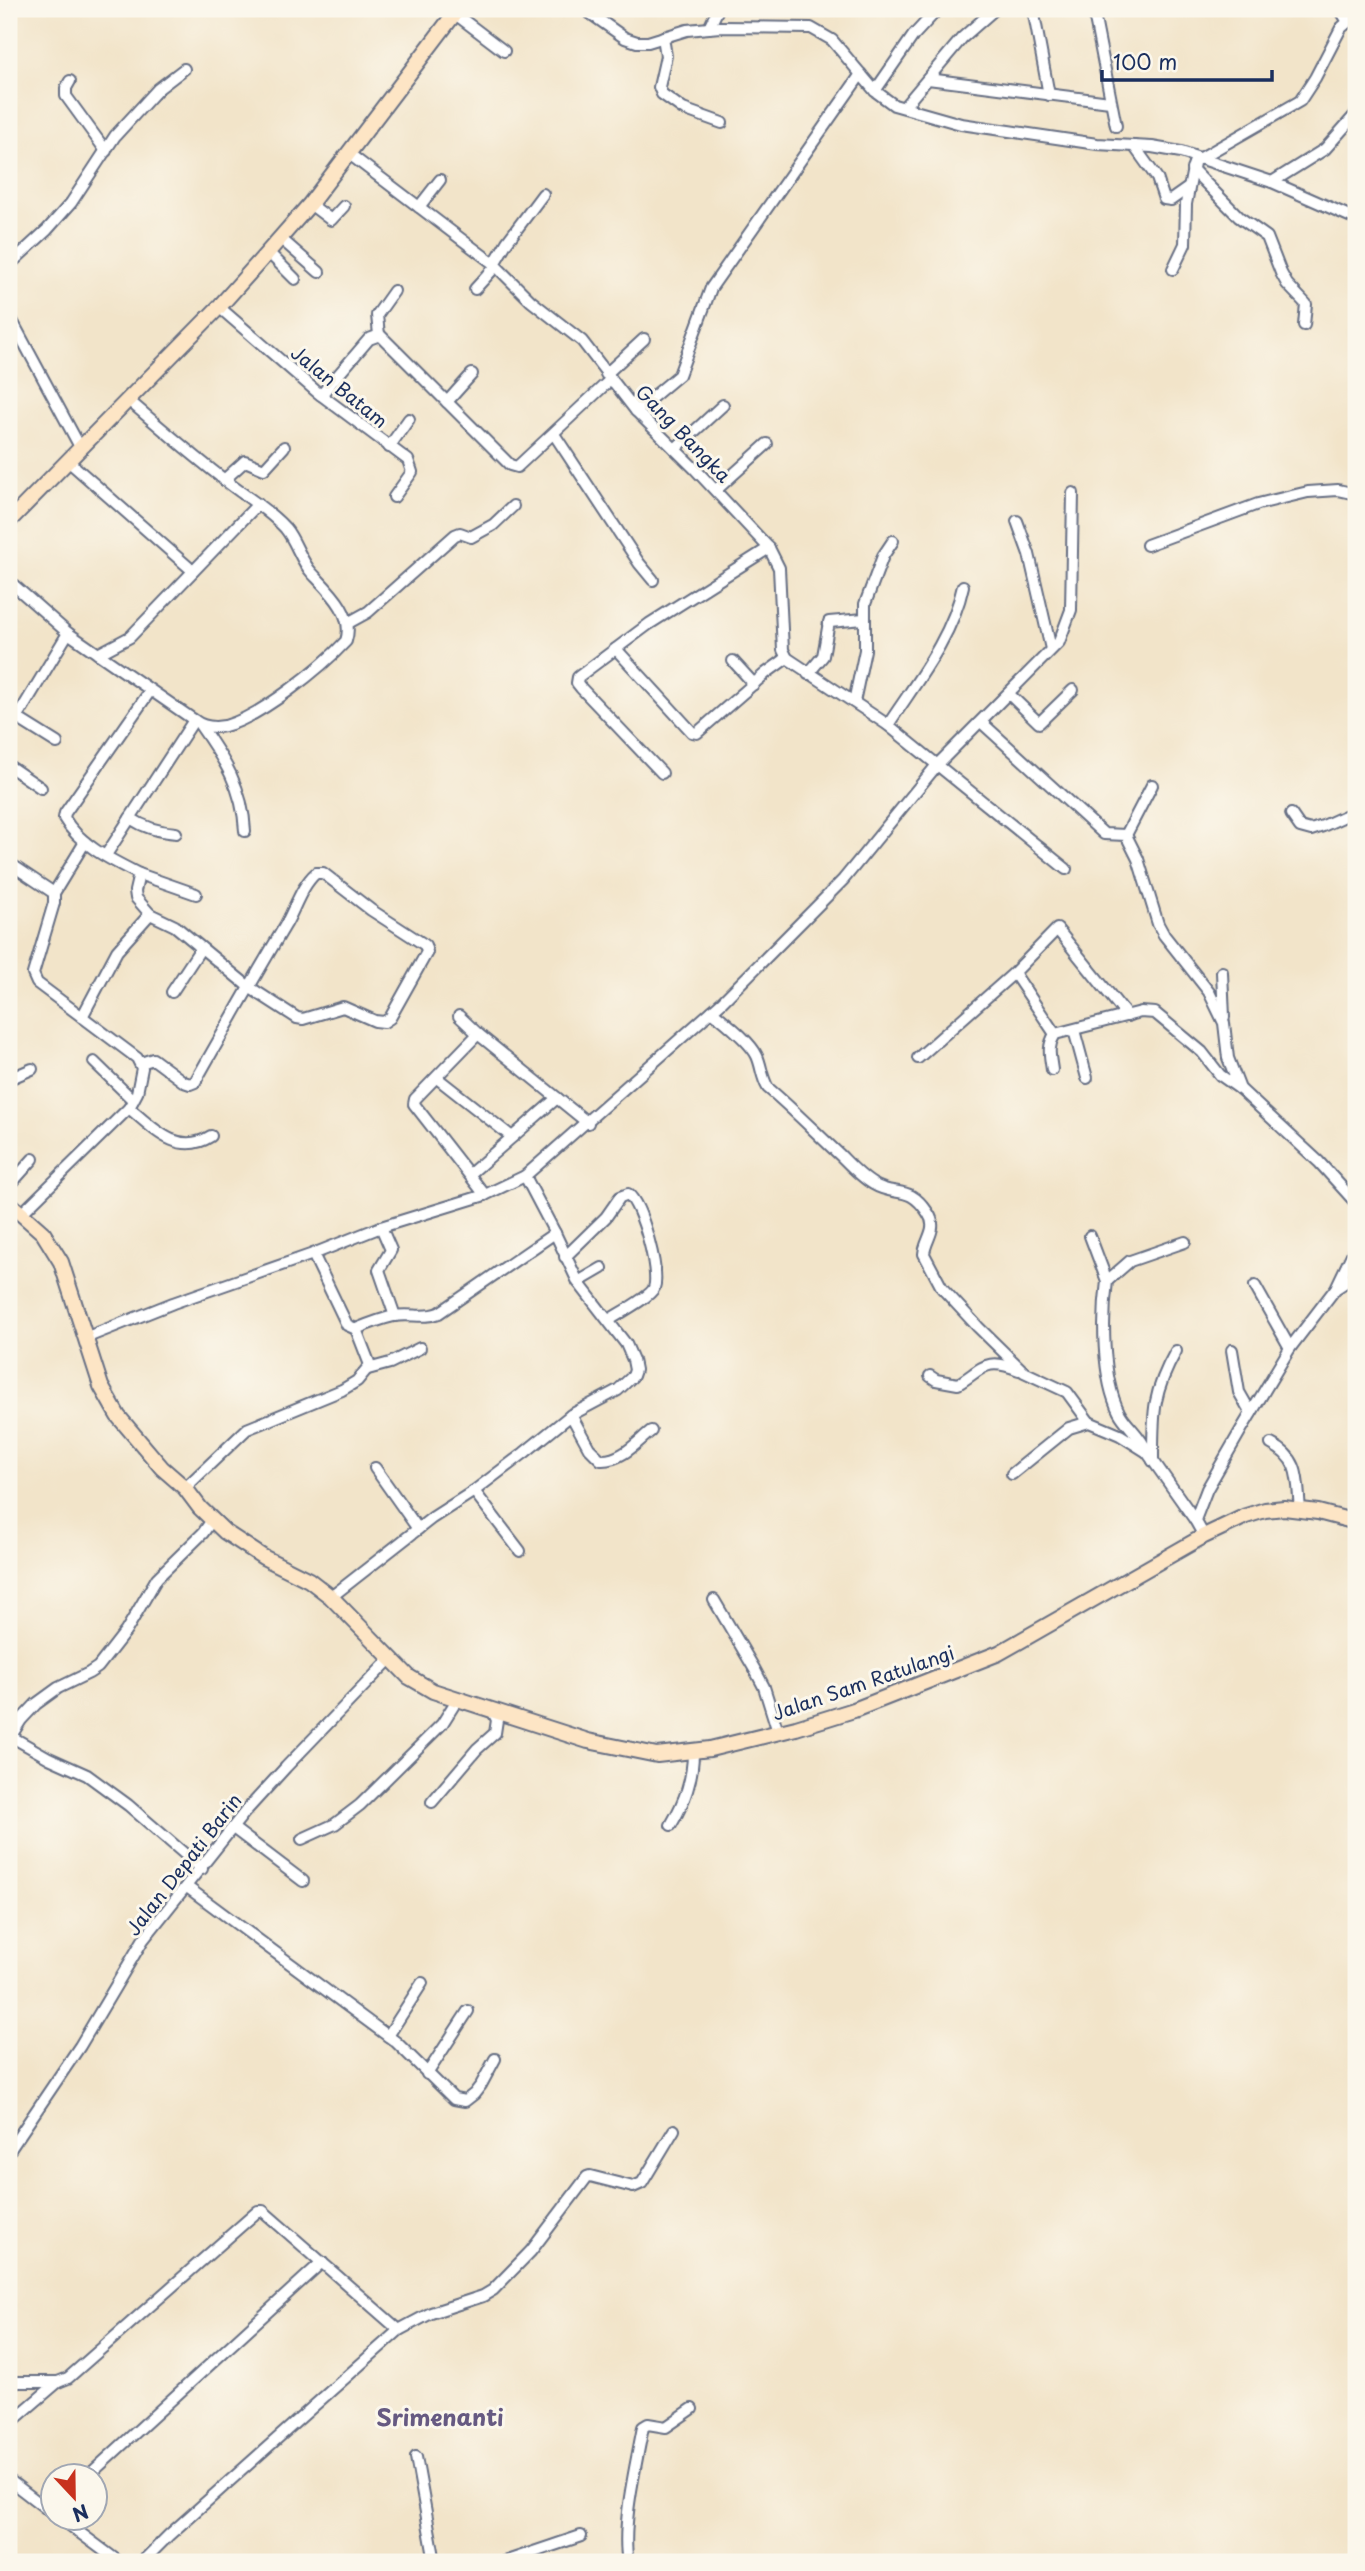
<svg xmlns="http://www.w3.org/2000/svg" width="1365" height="2571" font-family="'Playpen Sans',sans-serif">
  <rect width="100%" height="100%" fill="#fbf7ec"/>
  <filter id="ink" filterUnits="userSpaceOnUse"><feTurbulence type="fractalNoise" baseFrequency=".0143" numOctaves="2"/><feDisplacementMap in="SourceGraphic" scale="14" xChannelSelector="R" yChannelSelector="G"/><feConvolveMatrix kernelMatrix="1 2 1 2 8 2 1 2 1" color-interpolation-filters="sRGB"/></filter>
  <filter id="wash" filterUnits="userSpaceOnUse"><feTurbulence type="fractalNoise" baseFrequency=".00686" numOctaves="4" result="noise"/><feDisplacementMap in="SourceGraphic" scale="28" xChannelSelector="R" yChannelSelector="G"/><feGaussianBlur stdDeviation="1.57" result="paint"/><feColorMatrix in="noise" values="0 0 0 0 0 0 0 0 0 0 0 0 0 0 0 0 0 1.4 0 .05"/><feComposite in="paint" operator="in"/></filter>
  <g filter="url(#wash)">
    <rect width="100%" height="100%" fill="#f2e4c9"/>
  </g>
  <g filter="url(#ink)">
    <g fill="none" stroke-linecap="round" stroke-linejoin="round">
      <defs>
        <g id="street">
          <polyline points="584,9 625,38 637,42 648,42 687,30 720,27 811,28 832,40 875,91 894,105 961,124 1097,144 1152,147 1181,152 1272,182 1356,219"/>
          <polyline points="1033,9 1049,95"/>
          <polyline points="1093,9 1116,126"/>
          <polyline points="1340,9 1348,22"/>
          <polyline points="454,13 504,51"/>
          <polyline points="709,28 718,9"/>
          <polyline points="663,37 666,56 659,87 662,94 683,109 722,123"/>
          <polyline points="928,79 1110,102"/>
          <polyline points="70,81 66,88 66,96 106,151"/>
          <polyline points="875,91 913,36 938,9"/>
          <polyline points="904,107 962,38 995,9"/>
          <polyline points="1134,146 1157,178 1164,199 1171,200 1188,188"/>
          <polyline points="348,153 494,264 531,301 582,341 636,411 695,469 769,548 779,568 783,650 787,658 888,725 1066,869"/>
          <polyline points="1199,159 1300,101 1315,78 1341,28 1356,15"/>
          <polyline points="1192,169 1239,217 1267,237 1281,273 1287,284 1306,304 1304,325"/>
          <polyline points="1272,182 1325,149 1356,114"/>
          <polyline points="310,204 331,220 344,206"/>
          <polyline points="419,207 440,180"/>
          <polyline points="280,238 319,272"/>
          <polyline points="268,252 295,279"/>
          <polyline points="494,264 507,242 543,194"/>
          <polyline points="9,265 47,230 71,203 115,136 158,89 184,69"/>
          <polyline points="1173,269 1185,244 1186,204 1194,163"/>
          <polyline points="475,289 496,266"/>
          <polyline points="219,307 317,392 408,460 412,472 394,497"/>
          <polyline points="9,315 80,447"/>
          <polyline points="379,335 377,315 394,291"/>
          <polyline points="606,374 644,339"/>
          <polyline points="321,395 369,339 380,335 510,465 517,467 610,380"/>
          <polyline points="447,402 472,374"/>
          <polyline points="636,411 679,375 711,288 861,74"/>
          <polyline points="554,434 639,563 653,580"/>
          <polyline points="389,447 409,419"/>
          <polyline points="675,449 723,405"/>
          <polyline points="67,460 193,571"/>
          <polyline points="224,480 245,461 264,469 284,447"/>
          <polyline points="716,490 767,444"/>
          <polyline points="1017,521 1029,554 1051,649"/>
          <polyline points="1147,545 1258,504 1308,492 1338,490 1356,494"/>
          <path d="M9,581L68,633L194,720C203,727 214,728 225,726C260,717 321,668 346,641C355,614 329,591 312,573C300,560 296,541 285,528C268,509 246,497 226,481C192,455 160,427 127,399"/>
          <polyline points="348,623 368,612 455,535 460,533 471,537 493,525 513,506"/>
          <polyline points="616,649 692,732 697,733 766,673 787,658"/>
          <polyline points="98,654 130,637 258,504"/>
          <polyline points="733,661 754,684"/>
          <polyline points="808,674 823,656 829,622 864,619"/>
          <polyline points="1009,694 1039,723 1073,690"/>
          <polyline points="854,702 865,650 865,604 883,556 893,541"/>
          <polyline points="17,718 57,743"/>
          <polyline points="981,722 1104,834 1126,835 1138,859 1158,924 1164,935 1209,992 1224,1023 1228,1058 1240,1089 1319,1162 1356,1203"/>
          <path d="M200,725C224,759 243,788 245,831"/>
          <path d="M888,725C916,682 952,638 963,586"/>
          <polyline points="9,731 68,633"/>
          <polyline points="9,766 41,788"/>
          <polyline points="662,773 581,688 577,683 578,677 649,624 769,548"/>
          <polyline points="1291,814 1300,827 1311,830 1323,826 1356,811"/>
          <path d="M130,818C145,828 159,832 176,833"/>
          <polyline points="1126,835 1152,785"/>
          <polyline points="106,855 194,720"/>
          <polyline points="9,863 54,893 54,903 33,974 37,983 137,1058 142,1068 137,1093 129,1108 22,1213"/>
          <polyline points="139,874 196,894"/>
          <polyline points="54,893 85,842"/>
          <polyline points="1222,972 1224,1017"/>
          <polyline points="1014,973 1055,1034 1141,1012 1155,1013 1202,1052 1220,1075 1240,1089"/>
          <polyline points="172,992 201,948"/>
          <path d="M712,1011C725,1022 750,1041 757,1056C762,1067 761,1076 768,1088C793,1109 816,1133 840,1155C850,1165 861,1177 873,1184C896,1198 908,1183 928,1213C939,1229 925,1239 924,1254L942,1288L978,1327L1024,1372L1067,1392L1089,1422"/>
          <polyline points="459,1016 478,1034 588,1123"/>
          <polyline points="82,1017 117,951 150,914"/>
          <polyline points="1074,1030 1087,1078"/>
          <polyline points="478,1034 415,1099 414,1104 485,1195"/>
          <polyline points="918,1058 1014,973 1057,929 1127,1016"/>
          <polyline points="94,1062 133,1100"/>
          <path d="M141,1063L153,1059L184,1082L190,1084L195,1082C225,1029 255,976 286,924C295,908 302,885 316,873H323L371,910L425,945L427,952L390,1018L384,1022L375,1021L343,1007L303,1019L297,1018L249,987L175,926L150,914L136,898L135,891L139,874C113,861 79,845 64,818L65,813L150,691"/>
          <path d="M1052,1070C1050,1055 1047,1047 1055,1034"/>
          <polyline points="437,1078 512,1137"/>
          <polyline points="9,1079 32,1069"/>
          <path d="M129,1108C153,1128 178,1157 211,1136"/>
          <polyline points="470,1174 557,1098"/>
          <polyline points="9,1186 33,1159"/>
          <polyline points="381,1227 391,1250 379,1270 395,1316"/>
          <polyline points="1090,1236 1107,1281"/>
          <path d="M313,1254L347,1325L356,1329C368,1324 381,1319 394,1316C410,1313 424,1319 439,1313L555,1233"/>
          <path d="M565,1257L606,1217L620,1197L628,1194C642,1205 660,1272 654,1288C650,1297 618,1314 609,1320"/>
          <polyline points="578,1282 602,1268"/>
          <polyline points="1255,1286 1290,1348"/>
          <polyline points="1338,1287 1356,1275"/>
          <polyline points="85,1338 173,1303 313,1254 381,1227 485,1195 525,1176 722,1002 843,880 937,765 1059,642 1071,610 1073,493"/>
          <polyline points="1232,1350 1239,1392 1251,1413"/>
          <polyline points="368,1369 390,1363 420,1348"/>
          <path d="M930,1376L936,1380L958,1384C984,1368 985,1357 1019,1370"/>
          <path d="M571,1415L589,1448L601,1460C621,1461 636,1443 651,1431"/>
          <path d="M1271,1444C1301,1459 1297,1480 1300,1510"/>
          <path d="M1147,1452C1141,1435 1127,1427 1119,1412C1102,1378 1102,1318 1107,1281L1130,1261L1185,1242"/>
          <path d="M1153,1461C1153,1413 1152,1394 1176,1351"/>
          <polyline points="375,1468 418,1529"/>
          <polyline points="1012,1474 1069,1428 1089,1422 1120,1435 1147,1452 1195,1520"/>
          <polyline points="185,1488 247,1429 342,1390 357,1381 370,1365 356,1329"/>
          <polyline points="474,1491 520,1551"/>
          <polyline points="1204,1536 1195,1520 1207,1489 1241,1430 1290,1348 1336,1288 1356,1246"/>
          <polyline points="331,1597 432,1518 474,1491 524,1453 571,1415 618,1390 633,1376 635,1370 633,1360 626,1344 578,1282 555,1233 525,1176"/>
          <polyline points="714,1600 755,1670 764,1687 778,1732"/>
          <polyline points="12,1737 49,1758 87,1775 128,1805 202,1869"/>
          <polyline points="9,1739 21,1720 36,1704 58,1688 89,1673 98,1667 126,1631 157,1578 203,1533 212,1520"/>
          <polyline points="432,1802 477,1749 495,1733 497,1720 493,1712"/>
          <path d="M671,1825C685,1801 693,1779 693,1752"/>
          <polyline points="233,1828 303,1881"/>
          <polyline points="302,1839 335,1824 360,1805 442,1724 457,1700"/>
          <polyline points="187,1887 396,2042 454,2099 465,2101 474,2094 481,2085 495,2059"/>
          <polyline points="388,2036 422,1983"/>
          <polyline points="427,2074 468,2011"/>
          <polyline points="9,2151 80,2046 143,1940 245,1812 286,1767 391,1658"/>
          <polyline points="9,2382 58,2382"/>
          <polyline points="9,2424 58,2382 68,2378 258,2211 263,2211 399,2330"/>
          <polyline points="416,2457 435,2562"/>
          <polyline points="88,2476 322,2262"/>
          <polyline points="9,2480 52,2513"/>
          <polyline points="60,2518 119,2562"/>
          <polyline points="142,2562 169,2535 399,2330 431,2313 483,2296 493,2290 531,2251 587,2177 590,2176 633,2187 642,2183 674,2130"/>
          <polyline points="504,2562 581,2536"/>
          <path d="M628,2562C621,2526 636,2465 643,2427L648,2424L666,2427L692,2409"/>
        </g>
        <g id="secondary">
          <polyline points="9,521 219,307 268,252 310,204 458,9"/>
          <polyline points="9,1203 43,1233 61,1262 101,1386 118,1416 162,1468 185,1488 200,1508 225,1532 263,1557 309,1580 331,1597 409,1677 433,1691 588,1741 657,1755 710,1749 796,1728 854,1710 999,1653 1204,1536 1246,1516 1265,1510 1284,1508 1318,1512 1356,1522"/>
        </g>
      </defs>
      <use href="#street" stroke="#666e83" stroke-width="14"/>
      <use href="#secondary" stroke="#666e83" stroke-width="18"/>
      <use href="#street" stroke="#fff" stroke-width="10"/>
      <use href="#secondary" stroke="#fde5c5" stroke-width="14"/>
    </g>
  </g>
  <g text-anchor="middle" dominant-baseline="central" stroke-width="6" stroke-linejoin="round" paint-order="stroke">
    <g font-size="19" fill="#1b2f5e" stroke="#fbf7ec">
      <text transform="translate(340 386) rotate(39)">Jalan Batam</text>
      <text transform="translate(684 433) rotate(46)">Gang Bangka</text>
      <text transform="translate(863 1682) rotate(-19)">Jalan Sam Ratulangi</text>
      <text transform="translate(183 1864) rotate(-52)">Jalan Depati Barin</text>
    </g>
    <g font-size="23" font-weight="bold" fill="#665a82" stroke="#fbf7ec">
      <text x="440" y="2416">Srimenanti</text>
    </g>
  </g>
  <rect width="1365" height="2571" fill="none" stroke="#fbf7ec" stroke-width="35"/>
  <g transform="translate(74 2497) rotate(158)"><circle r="33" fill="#fbf7ec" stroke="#a1a7b3" stroke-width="2"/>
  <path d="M0-5L12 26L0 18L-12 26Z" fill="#c8321e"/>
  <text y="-10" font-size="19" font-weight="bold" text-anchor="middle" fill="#1b2f5e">N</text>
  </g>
  <path d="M1102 70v10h170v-10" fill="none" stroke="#1b2f5e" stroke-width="3.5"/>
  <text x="1113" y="70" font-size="21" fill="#1b2f5e" stroke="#fbf7ec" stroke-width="5" paint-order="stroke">100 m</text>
</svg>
